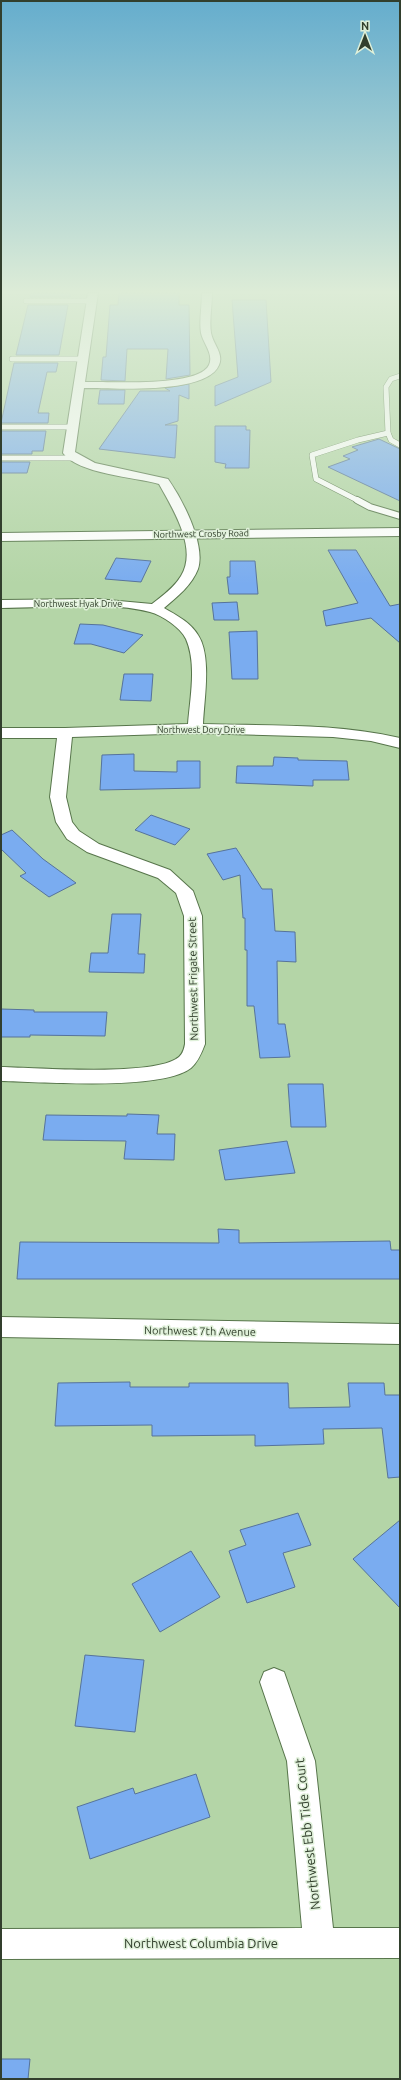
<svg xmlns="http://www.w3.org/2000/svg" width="401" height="2080" font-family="Ubuntu,sans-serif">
  <rect width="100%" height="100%" fill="#b4d5a7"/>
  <g fill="#7aacf0" stroke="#56739b">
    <polygon points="31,293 70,293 70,297 30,297"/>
    <polygon points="119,293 179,293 179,305 189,305 190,375 166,379 168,349 127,349 125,381 101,380 103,357 106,357 110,305 118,305"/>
    <polygon points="232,300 266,300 271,382 215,406 215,386 238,377"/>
    <polygon points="28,305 68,305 59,355 16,355"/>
    <polygon points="14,363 58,363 56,372 47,372 38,413 49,413 48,423 1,423"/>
    <polygon points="189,384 189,399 179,395 178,421 165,425 177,425 175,458 99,449 140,391 170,391 165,388"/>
    <polygon points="100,390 125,390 124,404 98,404"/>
    <polygon points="215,426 246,426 246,430 250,430 249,468 225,468 226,464 215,462"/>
    <polygon points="1,431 46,431 43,451 32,451 32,454 1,454"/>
    <polygon points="379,439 400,449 400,501 328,467 350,459 343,456 358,450 352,447"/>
    <polygon points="1,462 30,462 27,473 1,473"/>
    <polygon points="328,550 356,550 390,606 400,604 400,643 371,618 326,626 323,611 358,603"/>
    <polygon points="116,558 151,561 141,582 105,579"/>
    <polygon points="230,561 255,561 258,594 229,594 227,577 230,577"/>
    <polygon points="237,602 239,620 214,620 212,603"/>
    <polygon points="80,624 103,625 143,635 124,653 91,644 74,644"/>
    <polygon points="257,631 258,679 232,679 229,632"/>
    <polygon points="124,674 153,674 151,701 120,700"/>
    <polygon points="134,754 134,771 177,772 177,761 200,761 200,788 100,790 102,755"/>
    <polygon points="274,757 298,758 298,760 347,761 349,780 313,780 313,786 236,783 237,766 273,766"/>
    <polygon points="151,815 190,829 175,845 135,830"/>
    <polygon points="12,830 43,859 76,883 49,897 20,876 26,873 1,849 1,835"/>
    <polygon points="236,848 262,889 272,889 275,931 295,932 296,962 277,961 278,1024 285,1024 290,1057 260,1058 254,1006 247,1006 247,950 245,950 245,918 243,918 240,875 223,880 207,854"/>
    <polygon points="112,914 141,914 138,954 145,954 144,973 89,972 91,953 108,953"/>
    <polygon points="1,1009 34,1010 34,1012 107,1012 105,1036 30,1035 30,1037 1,1037"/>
    <polygon points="288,1084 323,1084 326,1127 291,1127"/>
    <polygon points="127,1114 159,1115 157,1134 175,1134 174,1160 124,1159 126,1141 43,1140 46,1115 127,1116"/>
    <polygon points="287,1141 295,1173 225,1180 219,1150"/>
    <polygon points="218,1229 239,1230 239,1243 390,1241 391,1250 400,1250 400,1279 17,1279 20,1242 219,1243"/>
    <polygon points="130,1382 130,1387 189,1387 189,1383 288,1383 289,1408 350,1407 348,1383 384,1383 385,1395 400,1395 400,1477 388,1478 382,1428 323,1429 324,1444 255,1446 255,1435 152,1436 152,1425 55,1426 58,1383"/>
    <polygon points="298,1513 311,1545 283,1553 295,1587 247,1603 229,1551 246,1545 240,1530"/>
    <polygon points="400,1520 400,1608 353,1559"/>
    <polygon points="191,1551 220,1597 160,1632 132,1584"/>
    <polygon points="85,1655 144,1660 135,1732 75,1726"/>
    <polygon points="196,1774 210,1817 90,1859 77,1807 133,1788 135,1794"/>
    <polygon points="1,2059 30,2059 28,2079 1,2079"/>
  </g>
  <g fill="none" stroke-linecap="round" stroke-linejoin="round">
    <defs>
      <g id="lane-far1">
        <polyline points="26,301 91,301"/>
        <polyline points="12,359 83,359"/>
        <polyline points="400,376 391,379 386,387 388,433 391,440 400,445"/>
        <polyline points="1,427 73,427"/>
        <polyline points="1,458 74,458"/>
        <polyline points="359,501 316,479 312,455 358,440 388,433"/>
      </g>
      <polyline id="lane" points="357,500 370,507 400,516"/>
      <g id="street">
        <path d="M88,293H98L85,382C108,381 198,388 209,365C214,354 203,343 201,333C199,321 202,306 202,293H212C212,306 209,321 211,333C213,344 224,354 219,365C207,395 112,388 84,388L75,452L95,463L168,479C182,499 206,544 198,569C192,585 177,597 164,608C176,615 190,622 198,635C212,656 204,699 203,724C269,726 336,723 400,738V748L371,741L333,737L195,733L72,737L66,797L72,822L79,831L99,844L170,870L193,891L202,916L205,1044C202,1052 198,1062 191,1068C162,1091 41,1082 1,1081V1067C38,1068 147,1076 176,1059C182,1056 184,1050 185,1044L184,916L176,893L158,878L87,852L67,839L56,822L50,797L57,738H1V728H65L188,724C190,698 197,664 186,639C181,628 162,615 150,612C109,601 45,608 1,608V600L97,599L152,604C162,596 174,588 181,576C198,549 173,509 159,484C135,477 78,474 63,453Z"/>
        <polygon points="1,1317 400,1324 400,1344 1,1337"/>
        <polygon points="274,1668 284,1672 315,1761 333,1928 400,1928 400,1958 1,1959 1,1929 302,1928 287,1761 260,1682 264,1672"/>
      </g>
      <polygon id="secondary" points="400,528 400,536 1,541 1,533"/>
    </defs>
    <use href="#lane-far1" stroke="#57754b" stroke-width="6"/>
    <use href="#lane" stroke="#57754b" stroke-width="8"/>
    <use href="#street" stroke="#57754b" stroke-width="2"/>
    <use href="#secondary" stroke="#57754b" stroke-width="2"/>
    <use href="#lane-far1" stroke="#fff" stroke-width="5"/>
    <use href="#lane" stroke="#fff" stroke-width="6"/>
    <use href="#street" fill="#fff" fill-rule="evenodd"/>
    <use href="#secondary" fill="#fff" fill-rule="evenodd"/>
  </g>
  <linearGradient id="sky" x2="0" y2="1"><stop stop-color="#65adcd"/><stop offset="0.5" stop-color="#ddecd7"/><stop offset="1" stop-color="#ddecd7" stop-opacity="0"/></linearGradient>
  <rect width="401" height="584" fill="url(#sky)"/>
  <g text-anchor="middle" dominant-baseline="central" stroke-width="3" stroke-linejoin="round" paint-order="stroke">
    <g font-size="9" fill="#323f2d" stroke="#dff0d9">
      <text transform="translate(201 534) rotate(-1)">Northwest Crosby Road</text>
      <text x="78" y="604">Northwest Hyak Drive</text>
      <text x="201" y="730">Northwest Dory Drive</text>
    </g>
    <g font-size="11" fill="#323f2d" stroke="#dff0d9">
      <text transform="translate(193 979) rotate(-91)">Northwest Frigate Street</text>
      <text transform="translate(200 1331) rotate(1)">Northwest 7th Avenue</text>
    </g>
    <g font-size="13" fill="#323f2d" stroke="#dff0d9">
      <text transform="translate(307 1834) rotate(-96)">Northwest Ebb Tide Court</text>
      <text x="201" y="1943">Northwest Columbia Drive</text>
    </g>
  </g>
  <rect width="401" height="2080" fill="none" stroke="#323f2d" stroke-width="4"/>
  <g transform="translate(365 36)" stroke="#dff0d9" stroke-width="3" paint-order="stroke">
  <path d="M0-3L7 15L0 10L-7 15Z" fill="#323f2d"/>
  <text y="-6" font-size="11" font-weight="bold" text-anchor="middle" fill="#323f2d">N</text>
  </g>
</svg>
